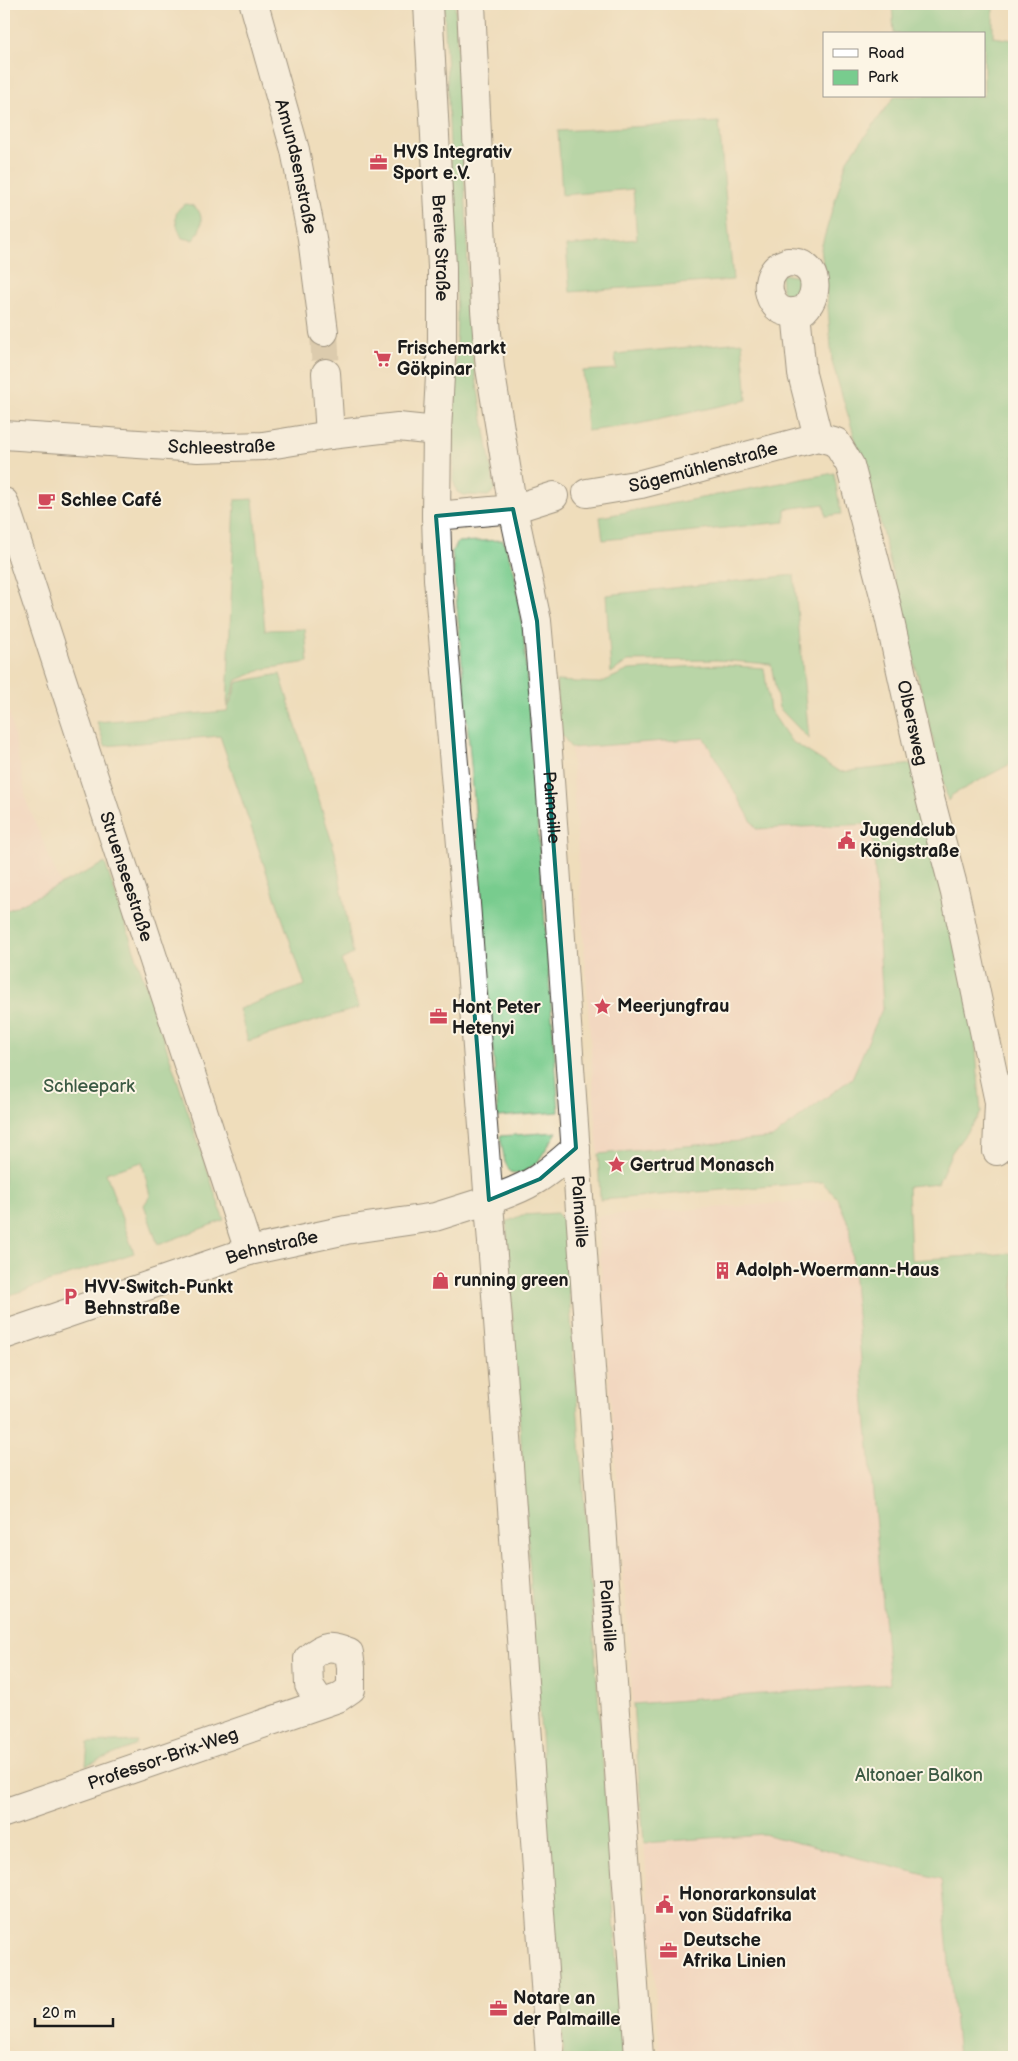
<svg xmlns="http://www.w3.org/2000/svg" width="1018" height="2061" font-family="'Balsamiq Sans',sans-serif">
  <rect width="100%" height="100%" fill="#fcf5e5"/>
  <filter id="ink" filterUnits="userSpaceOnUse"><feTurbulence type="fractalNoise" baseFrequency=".02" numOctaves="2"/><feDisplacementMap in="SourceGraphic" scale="10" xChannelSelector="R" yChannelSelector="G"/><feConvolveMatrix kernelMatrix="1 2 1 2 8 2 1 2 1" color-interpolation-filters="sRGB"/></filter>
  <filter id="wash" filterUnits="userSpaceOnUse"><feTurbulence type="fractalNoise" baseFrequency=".0096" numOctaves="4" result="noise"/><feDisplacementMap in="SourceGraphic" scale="20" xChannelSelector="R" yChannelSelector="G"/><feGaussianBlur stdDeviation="1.12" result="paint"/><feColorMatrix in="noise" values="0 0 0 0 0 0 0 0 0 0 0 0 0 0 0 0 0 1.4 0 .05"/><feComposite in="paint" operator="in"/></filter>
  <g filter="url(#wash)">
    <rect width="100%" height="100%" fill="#efddbb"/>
    <g fill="#f7d1c6">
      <polygon points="4,684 27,803 61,885 4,912"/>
      <polygon points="704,738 756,829 872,824 883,1007 852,1078 772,1138 598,1154 571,748"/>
      <polygon points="836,1199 849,1225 890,1684 633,1704 597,1216"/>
      <polygon points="763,1834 941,1879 958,2057 660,2057 644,1843"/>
    </g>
    <g fill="#78cc8e" stroke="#4a7455">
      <polygon points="444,4 455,4 468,244 466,294 473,360 495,490 488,496 464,495 457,492 453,480 457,313"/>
      <polygon points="892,4 993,4 993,37 1014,40 1014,762 952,795 948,801 879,518 832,362 828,307 821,248 847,160 895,96 984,96 984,34 894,34"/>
      <polygon points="719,122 733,280 570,292 566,246 637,239 633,189 562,195 558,131"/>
      <path d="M186,204C206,206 204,229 193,240L182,238C176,225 170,211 186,204Z"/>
      <polygon points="781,274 801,277 802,298 790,303 782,291"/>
      <polygon points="742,342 747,400 634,425 587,431 583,371 616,369 615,354"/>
      <polygon points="834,473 841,514 826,516 824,504 785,509 785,522 603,540 600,517"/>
      <polygon points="253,499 265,630 305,629 308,662 264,669 237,680 227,707 235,500"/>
      <polygon points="503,540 514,570 523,627 559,1112 498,1117 478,844 452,551 458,542"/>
      <polygon points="794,575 809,739 779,708 771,664 717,660 628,661 611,673 606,595"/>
      <polygon points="719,665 764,668 770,710 791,741 840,772 914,764 974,1025 981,1113 952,1152 938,1183 908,1186 911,1260 1014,1253 1014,2057 958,2057 941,1879 763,1834 644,1843 633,1704 890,1684 849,1225 837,1198 822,1182 600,1200 598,1154 772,1138 852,1078 883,1007 872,824 756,829 704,738 571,748 560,732 556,681 600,683 629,670"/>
      <polygon points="280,674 335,852 353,954 341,960 359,1008 248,1041 239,1009 305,985 220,736 105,746 97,722 227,711 238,682"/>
      <polygon points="105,863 224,1220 158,1245 144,1205 150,1196 142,1162 106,1173 134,1253 4,1297 4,912"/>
      <polygon points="557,1132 537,1163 520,1174 510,1172 505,1162 500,1136"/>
      <polygon points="557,1213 564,1221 624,2057 563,2057 506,1222 522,1215"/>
      <polygon points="137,1741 135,1746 86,1765 88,1743"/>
    </g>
  </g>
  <g filter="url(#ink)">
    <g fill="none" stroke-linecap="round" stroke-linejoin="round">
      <polyline stroke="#c5b69b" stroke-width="28" stroke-dasharray="28 14" stroke-linecap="butt" points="324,332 326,373"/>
      <defs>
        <g id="minor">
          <path id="s1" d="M254,4L295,150L312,238L324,332"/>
          <path d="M788,262C817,261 822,292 804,310C799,311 793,313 788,312C770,310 763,284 774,271C777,266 783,264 788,262Z"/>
          <polyline points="796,312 802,374 818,437"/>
          <polyline points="326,373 330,435"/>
          <path id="s2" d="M4,435L198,448L263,446L330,435L398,427L437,431"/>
          <path id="s3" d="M587,493L641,484L818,437L836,442L850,465L886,603L925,779L955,893L999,1102L997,1151"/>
          <path id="s4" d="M4,502L249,1251"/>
          <polyline points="436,516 513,509 554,496"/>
          <path id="s5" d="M4,1335L249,1251L346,1230L435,1217L489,1200"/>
          <path id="s6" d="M4,1813L338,1698L351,1689V1668L349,1653C331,1645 323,1645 308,1659L309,1685L321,1703"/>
        </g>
        <g id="major">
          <path id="s7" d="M428,4L442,267V339L437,431L436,516L438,579L465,891L508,1451L550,2057"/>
          <path id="s8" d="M471,4L485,310L490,368L513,509L537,621L546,723L639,2057"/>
          <path d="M489,1200C530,1187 545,1176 576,1148"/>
        </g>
      </defs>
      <use href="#minor" stroke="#3c3934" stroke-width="30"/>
      <use href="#major" stroke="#3c3934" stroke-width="30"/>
      <use href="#minor" stroke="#fff" stroke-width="28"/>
      <use href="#major" stroke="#fff" stroke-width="28"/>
    </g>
  </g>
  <path d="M0 0H1018V2061H0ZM513,509L537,621L576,1148L540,1179L489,1200L436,516Z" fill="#efddbb" fill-opacity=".55" fill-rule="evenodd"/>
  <path fill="none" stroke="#0f766e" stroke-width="4" stroke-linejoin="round" d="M513,509L537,621L576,1148L540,1179L489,1200L436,516Z"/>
  <defs>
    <symbol id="office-bare" viewBox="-9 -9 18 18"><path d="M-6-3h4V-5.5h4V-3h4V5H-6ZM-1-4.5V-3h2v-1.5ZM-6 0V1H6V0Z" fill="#d1495b" stroke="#fcf5e5" stroke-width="2.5" paint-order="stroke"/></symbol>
    <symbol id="supermarket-bare" viewBox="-9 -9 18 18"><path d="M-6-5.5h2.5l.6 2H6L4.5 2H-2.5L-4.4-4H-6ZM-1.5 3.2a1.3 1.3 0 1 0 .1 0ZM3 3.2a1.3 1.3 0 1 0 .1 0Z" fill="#d1495b" stroke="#fcf5e5" stroke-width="2.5" paint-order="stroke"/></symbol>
    <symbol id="cafe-bare" viewBox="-9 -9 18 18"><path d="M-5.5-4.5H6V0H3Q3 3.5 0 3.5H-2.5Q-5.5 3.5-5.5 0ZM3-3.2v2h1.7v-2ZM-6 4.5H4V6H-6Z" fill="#d1495b" stroke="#fcf5e5" stroke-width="2.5" paint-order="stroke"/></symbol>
    <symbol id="civic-bare" viewBox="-9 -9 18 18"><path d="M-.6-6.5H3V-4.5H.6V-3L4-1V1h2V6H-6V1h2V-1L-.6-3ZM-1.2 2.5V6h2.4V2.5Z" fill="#d1495b" stroke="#fcf5e5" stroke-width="2.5" paint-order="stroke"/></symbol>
    <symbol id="sight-bare" viewBox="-9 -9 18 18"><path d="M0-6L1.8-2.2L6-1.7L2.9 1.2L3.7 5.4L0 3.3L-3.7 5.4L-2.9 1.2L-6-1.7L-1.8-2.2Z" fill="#d1495b" stroke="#fcf5e5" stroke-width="2.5" paint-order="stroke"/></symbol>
    <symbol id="building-bare" viewBox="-9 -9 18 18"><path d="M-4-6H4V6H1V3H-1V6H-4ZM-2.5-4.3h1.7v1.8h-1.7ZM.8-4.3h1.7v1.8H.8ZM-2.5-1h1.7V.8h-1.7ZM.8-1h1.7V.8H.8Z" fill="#d1495b" stroke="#fcf5e5" stroke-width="2.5" paint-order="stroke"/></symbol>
    <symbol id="shop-bare" viewBox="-9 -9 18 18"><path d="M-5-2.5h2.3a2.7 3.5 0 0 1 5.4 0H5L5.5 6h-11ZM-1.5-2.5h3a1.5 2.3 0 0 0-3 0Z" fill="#d1495b" stroke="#fcf5e5" stroke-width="2.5" paint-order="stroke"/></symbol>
    <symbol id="parking-bare" viewBox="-9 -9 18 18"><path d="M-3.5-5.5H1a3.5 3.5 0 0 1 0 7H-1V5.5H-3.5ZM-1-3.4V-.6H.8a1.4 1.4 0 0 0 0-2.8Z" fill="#d1495b" stroke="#fcf5e5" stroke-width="2.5" paint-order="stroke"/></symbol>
  </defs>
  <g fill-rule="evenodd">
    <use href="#office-bare" x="366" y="150" width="25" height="25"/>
    <use href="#supermarket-bare" x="370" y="346" width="25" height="25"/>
    <use href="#cafe-bare" x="34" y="488" width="25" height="25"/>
    <use href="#civic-bare" x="834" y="828" width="25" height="25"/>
    <use href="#sight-bare" x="590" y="994" width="25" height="25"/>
    <use href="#office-bare" x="426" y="1004" width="25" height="25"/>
    <use href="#sight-bare" x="604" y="1152" width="25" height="25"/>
    <use href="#building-bare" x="710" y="1258" width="25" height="25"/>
    <use href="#shop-bare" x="428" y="1268" width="25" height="25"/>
    <use href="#parking-bare" x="58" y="1284" width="25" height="25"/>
    <use href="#civic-bare" x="652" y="1892" width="25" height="25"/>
    <use href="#office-bare" x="656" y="1938" width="25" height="25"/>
    <use href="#office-bare" x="486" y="1996" width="25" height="25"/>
  </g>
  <g text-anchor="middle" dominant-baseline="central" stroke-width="4" stroke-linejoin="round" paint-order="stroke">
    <g font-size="18" font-weight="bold" fill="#1c1c1c" stroke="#fcf5e5" text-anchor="start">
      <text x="393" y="152">HVS Integrativ<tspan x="393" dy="21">Sport e.V.</tspan></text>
      <text x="397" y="348">Frischemarkt<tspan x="397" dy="21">Gökpinar</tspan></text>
      <text x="61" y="500">Schlee Café</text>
      <text x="860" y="830">Jugendclub<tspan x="860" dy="21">Königstraße</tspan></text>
      <text x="617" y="1006">Meerjungfrau</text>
      <text x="452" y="1007">Hont Peter<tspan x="452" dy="21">Hetenyi</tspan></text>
      <text x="630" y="1165">Gertrud Monasch</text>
      <text x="736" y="1270">Adolph-Woermann-Haus</text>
      <text x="454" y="1280">running green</text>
      <text x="84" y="1287">HVV-Switch-Punkt<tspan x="84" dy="21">Behnstraße</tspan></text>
      <text x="679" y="1894">Honorarkonsulat<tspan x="679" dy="21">von Südafrika</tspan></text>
      <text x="683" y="1940">Deutsche<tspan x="683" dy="21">Afrika Linien</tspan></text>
      <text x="513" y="1998">Notare an<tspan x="513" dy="21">der Palmaille</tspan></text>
    </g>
    <g font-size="18" fill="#1c1c1c" stroke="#fcf5e5">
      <text stroke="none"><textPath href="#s1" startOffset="168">Amundsenstraße</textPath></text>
      <text stroke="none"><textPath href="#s7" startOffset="244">Breite Straße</textPath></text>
      <text stroke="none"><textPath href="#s2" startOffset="218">Schleestraße</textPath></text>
      <text stroke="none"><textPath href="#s3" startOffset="119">Sägemühlenstraße</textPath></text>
      <text stroke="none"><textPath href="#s3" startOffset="549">Olbersweg</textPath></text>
      <text stroke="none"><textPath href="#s8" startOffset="809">Palmaille</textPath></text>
      <text stroke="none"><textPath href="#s4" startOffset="394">Struenseestraße</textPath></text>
      <text stroke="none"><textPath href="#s8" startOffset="1214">Palmaille</textPath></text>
      <text stroke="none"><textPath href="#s5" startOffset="282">Behnstraße</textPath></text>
      <text stroke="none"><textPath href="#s8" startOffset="1619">Palmaille</textPath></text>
      <text stroke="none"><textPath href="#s6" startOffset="168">Professor-Brix-Weg</textPath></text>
    </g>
    <g font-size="18" fill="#3c5a44" stroke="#fcf5e5">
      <text x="89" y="1086">Schleepark</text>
      <text x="919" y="1775">Altonaer Balkon</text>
    </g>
  </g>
  <rect width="1018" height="2061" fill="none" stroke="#fcf5e5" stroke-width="20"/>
  <rect x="823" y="32" width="162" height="65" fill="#fcf5e5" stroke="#a29e95"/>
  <rect x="833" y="49" width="25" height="8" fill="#ffffff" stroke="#a29e95"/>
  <text x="868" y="58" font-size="15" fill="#1c1c1c">Road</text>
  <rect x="833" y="70" width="25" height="15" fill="#78cc8e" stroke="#a29e95"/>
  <text x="868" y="82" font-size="15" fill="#1c1c1c">Park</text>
  <path d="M35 2018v8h78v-8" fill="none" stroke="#1c1c1c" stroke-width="2.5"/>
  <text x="42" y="2018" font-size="15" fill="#1c1c1c" stroke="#fcf5e5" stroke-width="4" paint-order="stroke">20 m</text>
</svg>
